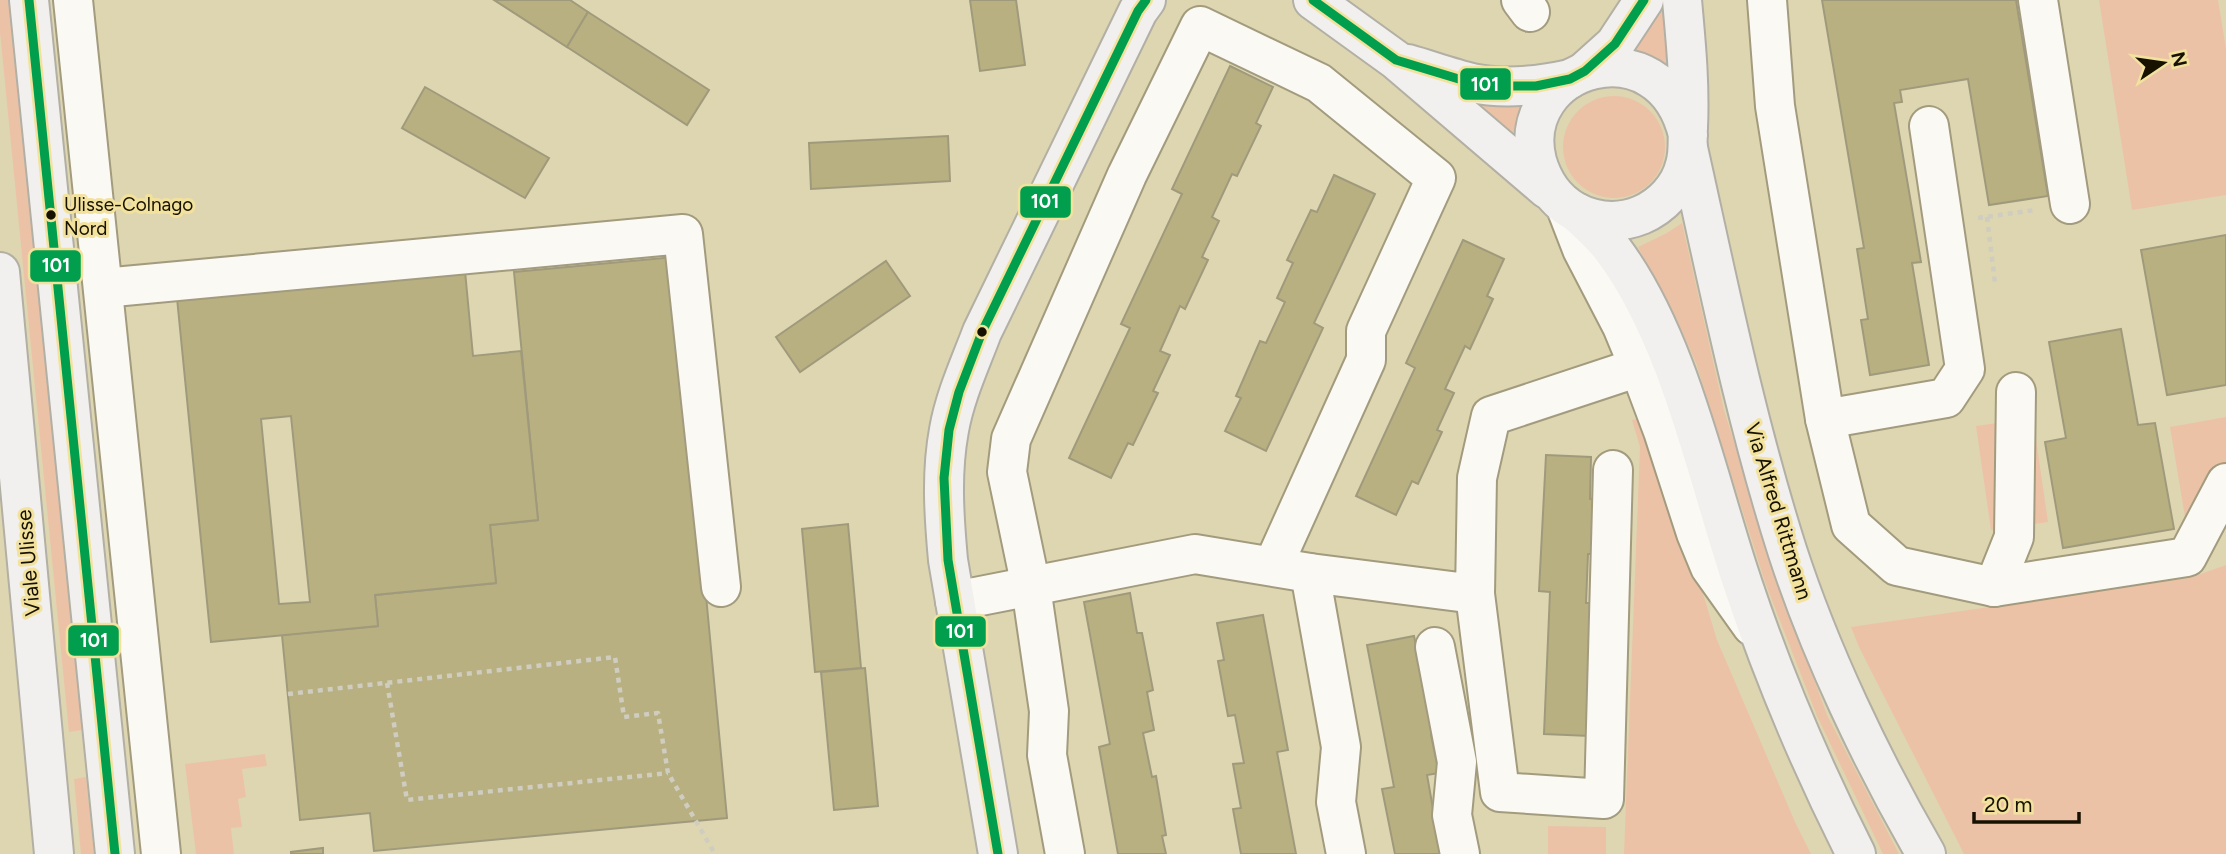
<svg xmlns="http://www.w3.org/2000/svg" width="2226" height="854" font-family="Figtree,sans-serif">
  <rect width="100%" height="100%" fill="#ded6b1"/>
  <g fill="#ecc2a7">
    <polygon points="0,0 9,0 82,730 69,732 0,32"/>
    <path d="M1664,0L1674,66C1663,66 1642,55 1634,47Z"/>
    <polygon points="2099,0 2218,0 2226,49 2226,195 2132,210"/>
    <circle cx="1614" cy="147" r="51"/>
    <path d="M1467,98L1521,103C1523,113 1520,129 1513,137Z"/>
    <polygon points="1682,223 1724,410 1771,562 1827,715 1899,854 1883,854 1817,716 1765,582 1696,363 1676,318 1638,247 1667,233"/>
    <polygon points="2226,417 2226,522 2187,529 2170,427"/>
    <polygon points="1643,418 1653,428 1717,640 1795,822 1811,854 1624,854 1640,447 1632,420"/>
    <polygon points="2033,418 2048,522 1991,530 1976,426"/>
    <polygon points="2226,565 2226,854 1964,854 1859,647 1851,627 2190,578"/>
    <polygon points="265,754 267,766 242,769 246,797 238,799 242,827 231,828 234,854 196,854 185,764"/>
    <polygon points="86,777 86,778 94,854 81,854 74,779"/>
    <polygon points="1548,826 1606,827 1606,854 1548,854"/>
  </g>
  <g fill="#b9b082" stroke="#a09a7c" stroke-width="2" fill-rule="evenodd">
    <polygon points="494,0 570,0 588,12 567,47"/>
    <polygon points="970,0 1016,0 1025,65 980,71"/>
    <polygon points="1822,0 2016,0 2048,196 1989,205 1968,79 1900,90 1902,102 1894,103 1921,262 1912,263 1929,365 1870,375 1861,320 1868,319 1857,249 1864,248"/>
    <polygon points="588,12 709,90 687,125 567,47"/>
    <polygon points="1230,66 1273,87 1256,123 1261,126 1237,176 1232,174 1212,217 1219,221 1202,257 1208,260 1185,309 1180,306 1160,351 1170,355 1153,391 1158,393 1133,445 1128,443 1111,478 1069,458 1130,328 1121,324 1182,194 1172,189"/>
    <polygon points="425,87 549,158 525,198 402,128"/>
    <polygon points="948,136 950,181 811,189 809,143"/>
    <polygon points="1334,175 1375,194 1314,323 1323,328 1266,451 1225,431 1241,398 1236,396 1260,341 1266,343 1285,302 1277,298 1293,263 1287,260 1311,210 1317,212"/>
    <polygon points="2226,235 2226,385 2167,395 2141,250"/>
    <polygon points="1463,240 1504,259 1487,296 1493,299 1470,349 1465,346 1445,389 1454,393 1437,430 1442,432 1418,484 1412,481 1396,515 1356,496 1415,368 1406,363"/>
    <polygon points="674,257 727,818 374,851 370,813 300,820 282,635 378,626 375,595 496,583 490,525 538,520 514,272"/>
    <polygon points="886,261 910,296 800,372 776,337"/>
    <path d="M465,271L473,356L521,351L538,520L490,525L496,583L375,595L378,626L211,642L177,298ZM291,416L310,602L279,604L261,419Z"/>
    <polygon points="2121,329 2138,425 2155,423 2174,529 2063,548 2045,442 2066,438 2049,342"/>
    <polygon points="1546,455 1591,457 1590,499 1597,499 1594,554 1588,554 1586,603 1596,603 1590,736 1544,734 1550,592 1539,591"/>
    <polygon points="848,524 861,668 815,672 802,529"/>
    <polygon points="1130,593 1137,633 1142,633 1153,690 1147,692 1154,730 1143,733 1152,777 1156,776 1166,835 1162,836 1166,854 1118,854 1099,747 1110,744 1084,602"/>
    <polygon points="1263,615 1288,750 1277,752 1296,854 1241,854 1233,809 1241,808 1233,764 1244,763 1235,715 1228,716 1218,661 1224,660 1217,623"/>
    <polygon points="1414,636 1422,676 1437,733 1431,735 1439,773 1427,775 1435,820 1446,854 1395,854 1382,789 1394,787 1367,645"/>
    <polygon points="865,668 878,806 834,810 821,672"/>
    <polygon points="323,848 323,854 291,854 291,852"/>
  </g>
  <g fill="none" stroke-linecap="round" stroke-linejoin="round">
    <defs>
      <g id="minor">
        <polyline points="73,0 161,854"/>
        <polyline points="1521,0 1530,12"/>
        <polyline points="1767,0 1775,106 1825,419 1946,398 1965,369 1929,126"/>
        <polyline points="2038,0 2070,204"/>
        <polyline points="1565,205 1582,249 1622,326 1639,367 1663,431 1696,533 1710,567 1752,626"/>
        <polyline points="103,288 683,234 721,587"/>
        <polyline points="1825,419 1851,525 1897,566 1994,587 2187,557 2226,483"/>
        <polyline points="1310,573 1341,747 1336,802 1346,854"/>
        <polyline points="1994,587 2014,537 2016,392"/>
        <polyline points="1475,594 1500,792 1604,799 1613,470"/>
        <polyline points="955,601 1195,554 1310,573 1475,594 1477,478 1491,416 1639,367"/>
        <polyline points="1435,647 1457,762 1452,815 1460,854"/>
        <polyline points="1065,854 1047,755 1049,711 1031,587 1007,472 1011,439 1127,175 1200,26 1319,83 1436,178 1366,331 1366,360 1273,566"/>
      </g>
      <g id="major">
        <polyline points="29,0 115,854"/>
        <polyline points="1313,0 1396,60 1547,189"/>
        <path d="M1682,0C1686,44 1690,84 1688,128C1687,140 1689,152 1685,165C1680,187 1662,206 1641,215C1619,224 1595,222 1574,211C1555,200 1543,182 1537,161C1513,66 1661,21 1688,135"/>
        <path d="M1408,64C1429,70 1451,78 1472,83C1505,90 1538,86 1570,79"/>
        <polyline points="1585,71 1615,44 1644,0"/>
        <path d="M1688,148C1718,283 1745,418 1787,550C1820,652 1872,761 1926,854"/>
        <path d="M1576,212C1589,224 1603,236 1613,250C1680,340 1707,479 1743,585C1774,678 1812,767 1856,854"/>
        <polyline points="0,272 54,854"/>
        <path d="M998,854L948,560C944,516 941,473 949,430C955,396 970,364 982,332L1138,11L1146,0"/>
      </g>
    </defs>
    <use href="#minor" stroke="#a29b7e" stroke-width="42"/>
    <use href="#major" stroke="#b2afa4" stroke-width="42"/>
    <g stroke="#cfccc0" stroke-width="4.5" stroke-dasharray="5 5" stroke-linecap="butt">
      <polyline points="1987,217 1995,283"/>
      <polyline points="1978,218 2035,210"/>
      <polyline points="387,683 407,800 668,773"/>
      <polyline points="288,694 615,657 624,717 658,713 668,773 715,854"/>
    </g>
    <use href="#minor" stroke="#faf9f3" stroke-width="38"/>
    <use href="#major" stroke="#f1f0ee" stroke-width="38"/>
    <defs>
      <g id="bus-1">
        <polyline points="29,0 115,854"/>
        <polyline points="1313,0 1396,60 1472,83 1506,86 1536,86 1570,79 1585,71 1615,44 1644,0"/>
        <polyline points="998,854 948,560 944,478 949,430 959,392 982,332 1138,11 1146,0"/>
      </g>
    </defs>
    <use href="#bus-1" stroke="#f2e29d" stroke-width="14"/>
    <use href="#bus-1" stroke="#019f4d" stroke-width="9"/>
  </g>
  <g fill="#171100" stroke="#f2e29d" stroke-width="2.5">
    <circle cx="51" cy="215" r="6"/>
    <circle cx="982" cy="332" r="6"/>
  </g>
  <g text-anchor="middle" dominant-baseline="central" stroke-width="6" stroke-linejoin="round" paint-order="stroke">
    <g font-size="19" fill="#171100" stroke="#f2e29d" text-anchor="start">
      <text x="64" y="204">Ulisse-Colnago<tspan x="64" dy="24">Nord</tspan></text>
    </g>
    <g font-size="21" fill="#171100" stroke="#f2e29d">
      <text transform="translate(1779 511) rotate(73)">Via Alfred Rittmann</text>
      <text transform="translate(28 563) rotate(-95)">Viale Ulisse</text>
    </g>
  </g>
  <g stroke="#f2e29d" stroke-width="2.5">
    <rect x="1459" y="67" width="53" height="34" rx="7" fill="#019f4d"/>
    <rect x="1019" y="185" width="53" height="34" rx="7" fill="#019f4d"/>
    <rect x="29" y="249" width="53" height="34" rx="7" fill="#019f4d"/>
    <rect x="934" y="615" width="53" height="33" rx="7" fill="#019f4d"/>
    <rect x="67" y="624" width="53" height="33" rx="7" fill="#019f4d"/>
  </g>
  <g font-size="19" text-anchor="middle" font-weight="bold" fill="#fff">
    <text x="1485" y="91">101</text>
    <text x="1045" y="208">101</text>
    <text x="56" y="272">101</text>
    <text x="960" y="638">101</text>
    <text x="94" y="647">101</text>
  </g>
  <g transform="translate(2163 63) rotate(77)" stroke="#f2e29d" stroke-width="5" paint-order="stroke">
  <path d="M0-5L12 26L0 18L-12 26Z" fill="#171100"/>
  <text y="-10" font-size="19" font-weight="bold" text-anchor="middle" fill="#171100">N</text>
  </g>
  <path d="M1974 812v10h105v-10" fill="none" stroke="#171100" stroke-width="3.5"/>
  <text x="1984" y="812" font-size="21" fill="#171100" stroke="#f2e29d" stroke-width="5" paint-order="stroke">20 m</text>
</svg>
